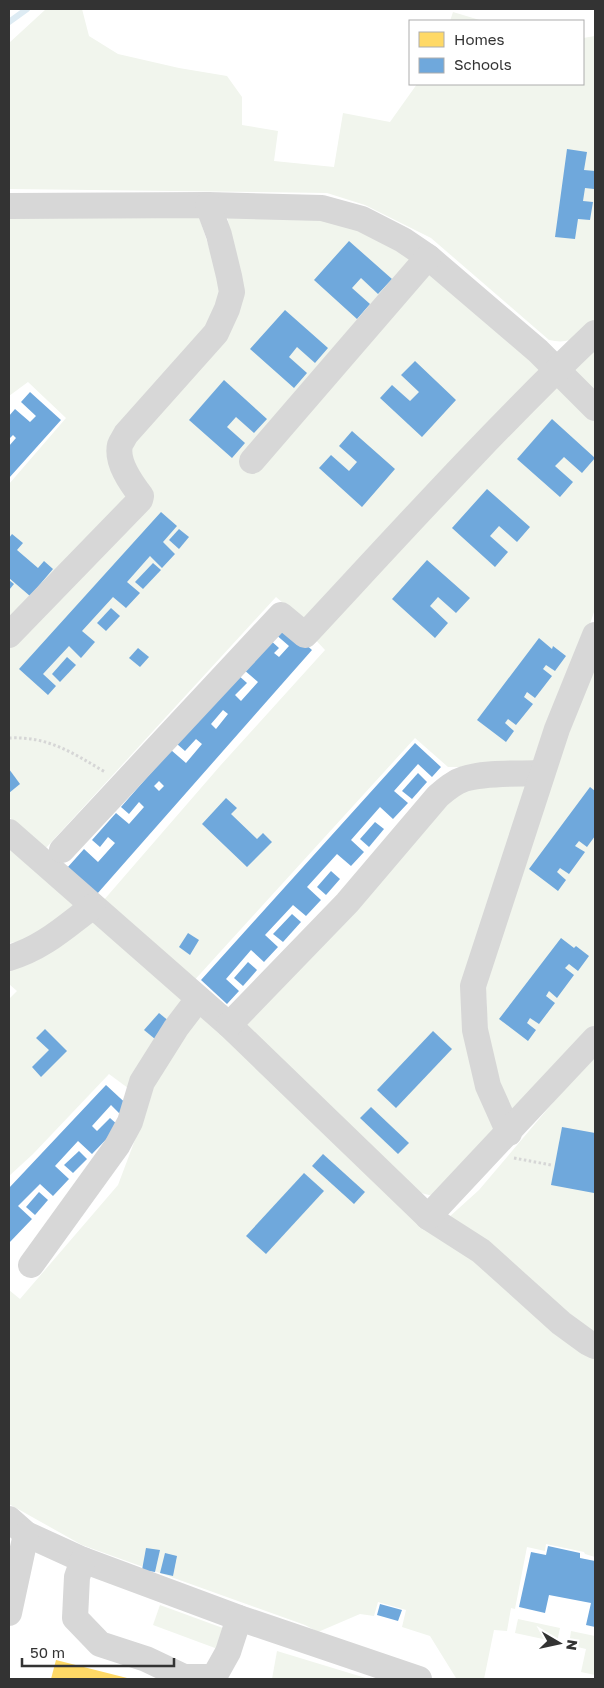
<svg xmlns="http://www.w3.org/2000/svg" width="604" height="1688" font-family="'Golos Text',sans-serif">
  <rect width="100%" height="100%" fill="#fff"/>
  <g fill="#f1f5ed">
    <path d="M46,9H82L89,36L118,54L179,68L227,76L242,97V125L278,131L274,161L334,167L343,113L390,122L417,84H583V38L595,36V322C579,336 571,345 549,340L431,238L365,205L327,193L9,189V43Z"/>
    <polygon points="453,12 483,21 450,21"/>
    <polygon points="9,215 199,217 224,292 213,321 122,432 135,465 130,450 241,293 227,215 330,216 378,236 465,299 595,419 595,609 542,767 448,767 415,738 191,984 103,901 220,766 325,650 312,636 304,621 276,597 45,849 9,817 9,484 66,418 28,382 9,396"/>
    <polygon points="595,347 595,392 571,367"/>
    <polygon points="595,656 595,1028 509,1122 490,1080 485,969"/>
    <polygon points="538,775 476,962 501,1131 439,1194 429,1195 421,1193 239,1022 454,790"/>
    <polygon points="9,842 80,905 28,941 9,943"/>
    <polygon points="90,914 187,1003 132,1091 109,1074 33,1154 9,1176 9,999 17,991 9,984 9,965"/>
    <polygon points="197,1013 595,1352 595,1557 585,1554 584,1552 546,1544 545,1551 527,1547 515,1609 511,1608 507,1631 494,1630 484,1679 456,1678 430,1636 402,1627 406,1610 378,1602 374,1616 360,1614 318,1632 305,1625 82,1545 9,1504 9,1290 20,1299 118,1185 141,1124 145,1094"/>
    <polygon points="595,1053 595,1337 448,1218 479,1190"/>
    <polygon points="160,1605 231,1631 223,1651 153,1625"/>
    <polygon points="518,1619 560,1628 557,1642 515,1633"/>
    <polygon points="571,1631 595,1636 595,1675 581,1672 586,1649 569,1645"/>
    <polygon points="277,1651 369,1679 272,1679"/>
  </g>
  <polygon fill="#ffd966" points="56,1660 131,1679 51,1679"/>
  <g fill="#6fa8dc" fill-rule="evenodd">
    <polygon points="567,149 587,152 584,170 595,171 594,189 585,188 583,201 593,202 590,220 578,219 575,239 555,237"/>
    <polygon points="349,241 392,279 378,294 361,278 352,288 370,304 357,319 314,280"/>
    <polygon points="285,310 328,348 315,363 297,347 289,357 307,373 294,388 250,349"/>
    <polygon points="415,361 456,400 422,437 380,398 392,385 410,401 419,392 401,375"/>
    <polygon points="224,380 267,419 254,433 236,417 227,427 245,443 232,458 189,420"/>
    <polygon points="30,392 61,420 9,478 9,446 16,438 13,435 9,439 9,416 15,409 30,422 36,416 21,402"/>
    <polygon points="552,419 595,458 582,473 564,457 555,466 573,482 560,497 517,459"/>
    <polygon points="352,431 395,469 362,507 319,468 331,455 349,471 357,462 339,446"/>
    <polygon points="487,489 530,527 517,542 499,526 490,536 508,552 495,567 452,528"/>
    <polygon points="161,512 177,526 163,542 175,554 162,568 150,556 127,582 140,593 126,608 113,597 82,631 95,642 81,658 69,646 43,674 56,686 48,695 19,669"/>
    <polygon points="179,529 189,537 179,549 169,540"/>
    <polygon points="12,534 23,543 17,550 38,568 44,561 53,569 30,596 9,578 9,538"/>
    <polygon points="427,560 470,598 456,613 438,597 430,606 448,623 435,638 392,599"/>
    <polygon points="153,563 161,570 143,589 135,582"/>
    <polygon points="9,580 14,584 9,590"/>
    <polygon points="111,608 120,616 106,631 97,623"/>
    <path d="M282,624L312,650L97,894L67,868L84,849L98,862L115,843L108,837L100,847L92,840L116,813L129,824L144,807L139,802L129,814L121,807L171,750L186,763L202,744L196,739L185,751L177,744L238,675L247,683L235,695L241,701L258,682L243,669L269,639L279,648L274,653L279,657L289,646L274,633ZM223,710L228,714L216,729L211,724ZM159,781L164,786L159,791L154,786Z"/>
    <polygon points="539,638 552,649 553,646 566,656 555,671 546,665 543,669 552,676 535,698 527,692 524,697 533,704 516,725 508,719 505,723 514,731 506,742 477,720"/>
    <polygon points="138,648 149,657 140,667 129,658"/>
    <polygon points="67,657 76,665 60,682 52,674"/>
    <polygon points="415,743 441,767 432,777 418,764 394,791 408,803 393,819 380,807 351,840 364,852 351,866 337,854 307,887 321,900 306,916 293,905 265,935 278,947 264,962 251,950 226,979 239,991 227,1004 201,980"/>
    <polygon points="9,769 20,784 9,793"/>
    <polygon points="418,773 427,782 412,799 402,791"/>
    <polygon points="590,787 595,791 595,836 587,847 579,841 575,846 585,852 569,874 560,868 557,872 566,880 558,891 529,869"/>
    <polygon points="226,798 237,808 231,814 257,839 263,833 272,842 247,867 202,824"/>
    <polygon points="375,822 384,829 369,847 360,839"/>
    <polygon points="331,871 340,879 326,895 317,887"/>
    <polygon points="292,914 301,922 283,942 273,934"/>
    <polygon points="188,933 199,940 190,955 179,947"/>
    <polygon points="561,938 574,948 576,946 589,956 578,971 569,964 565,968 574,975 557,998 549,991 546,996 555,1003 539,1024 530,1018 527,1023 536,1030 528,1041 499,1019"/>
    <polygon points="248,962 257,970 243,986 234,978"/>
    <polygon points="159,1013 170,1022 155,1039 144,1030"/>
    <polygon points="45,1029 67,1051 41,1077 32,1067 49,1050 36,1038"/>
    <polygon points="433,1031 452,1049 396,1108 377,1090"/>
    <polygon points="106,1085 133,1110 125,1119 111,1105 92,1126 97,1131 110,1118 119,1126 92,1154 78,1141 55,1166 69,1179 53,1196 40,1184 18,1206 32,1219 9,1243 9,1188"/>
    <polygon points="371,1107 409,1143 398,1154 360,1118"/>
    <polygon points="562,1127 595,1133 594,1193 551,1185"/>
    <polygon points="79,1151 87,1159 73,1173 64,1165"/>
    <polygon points="323,1154 365,1192 354,1204 312,1166"/>
    <polygon points="304,1173 324,1191 266,1254 246,1236"/>
    <polygon points="39,1192 48,1200 35,1215 26,1207"/>
    <polygon points="548,1546 580,1553 580,1558 595,1561 595,1627 586,1625 591,1603 549,1595 545,1613 519,1607 531,1552 546,1555"/>
    <polygon points="146,1548 160,1550 155,1572 142,1570"/>
    <polygon points="165,1553 177,1556 173,1576 160,1573"/>
    <polygon points="380,1604 402,1610 398,1621 377,1615"/>
  </g>
  <g fill="none" stroke-linecap="round" stroke-linejoin="round">
    <polyline stroke="#ddebf3" stroke-width="6" points="9,22 27,9"/>
    <g stroke="#d6d6d6" stroke-width="3" stroke-dasharray="2.5 2.5" stroke-linecap="butt">
      <path d="M9,738C48,736 73,753 105,772"/>
      <polyline points="514,1158 551,1165"/>
    </g>
    <g stroke="#d7d7d7" stroke-width="26">
      <polyline points="9,206 208,205 322,208 362,219 403,240 428,257 538,351 595,408"/>
      <polyline points="252,461 428,257"/>
      <path d="M9,635L140,500L141,496C131,483 116,462 120,445C121,442 124,438 126,434L216,333L227,309L232,292L229,276L219,235L208,205"/>
      <polyline points="9,832 229,1025 428,1217 481,1251 561,1323 587,1342 595,1346"/>
      <path d="M62,850L281,615L305,635C400,533 494,429 595,333"/>
      <path d="M9,958C43,948 65,927 93,906"/>
      <path d="M229,1025L347,903L438,796C446,789 454,782 464,779C485,772 520,774 542,773"/>
      <polyline points="509,1133 488,1086 475,1030 473,986 557,729 595,635"/>
      <polyline points="428,1217 595,1039"/>
      <polyline points="31,1265 117,1146 130,1122 142,1082 176,1028 198,999"/>
      <polyline points="9,1519 26,1534 83,1560 239,1618 419,1679"/>
      <polyline points="83,1560 77,1577 75,1618 100,1644 146,1659 184,1677 214,1677 228,1652 239,1618"/>
      <polyline points="9,1613 26,1534"/>
    </g>
  </g>
  <rect width="604" height="1688" fill="none" stroke="#333333" stroke-width="20"/>
  <rect x="409" y="20" width="175" height="65" fill="#ffffff" stroke="#adadad"/>
  <rect x="419" y="32" width="25" height="15" fill="#ffd966" stroke="#adadad"/>
  <text x="454" y="45" font-size="15" fill="#333333">Homes</text>
  <rect x="419" y="58" width="25" height="15" fill="#6fa8dc" stroke="#adadad"/>
  <text x="454" y="70" font-size="15" fill="#333333">Schools</text>
  <g transform="translate(559 1643) rotate(99)" stroke="#ffffff" stroke-width="4" paint-order="stroke">
  <path d="M0-4L9 19L0 12L-9 19Z" fill="#333333"/>
  <text y="-8" font-size="14" font-weight="bold" text-anchor="middle" fill="#333333">N</text>
  </g>
  <path d="M22 1658v8h152v-8" fill="none" stroke="#333333" stroke-width="2.5"/>
  <text x="30" y="1658" font-size="15" fill="#333333" stroke="#ffffff" stroke-width="4" paint-order="stroke">50 m</text>
</svg>
